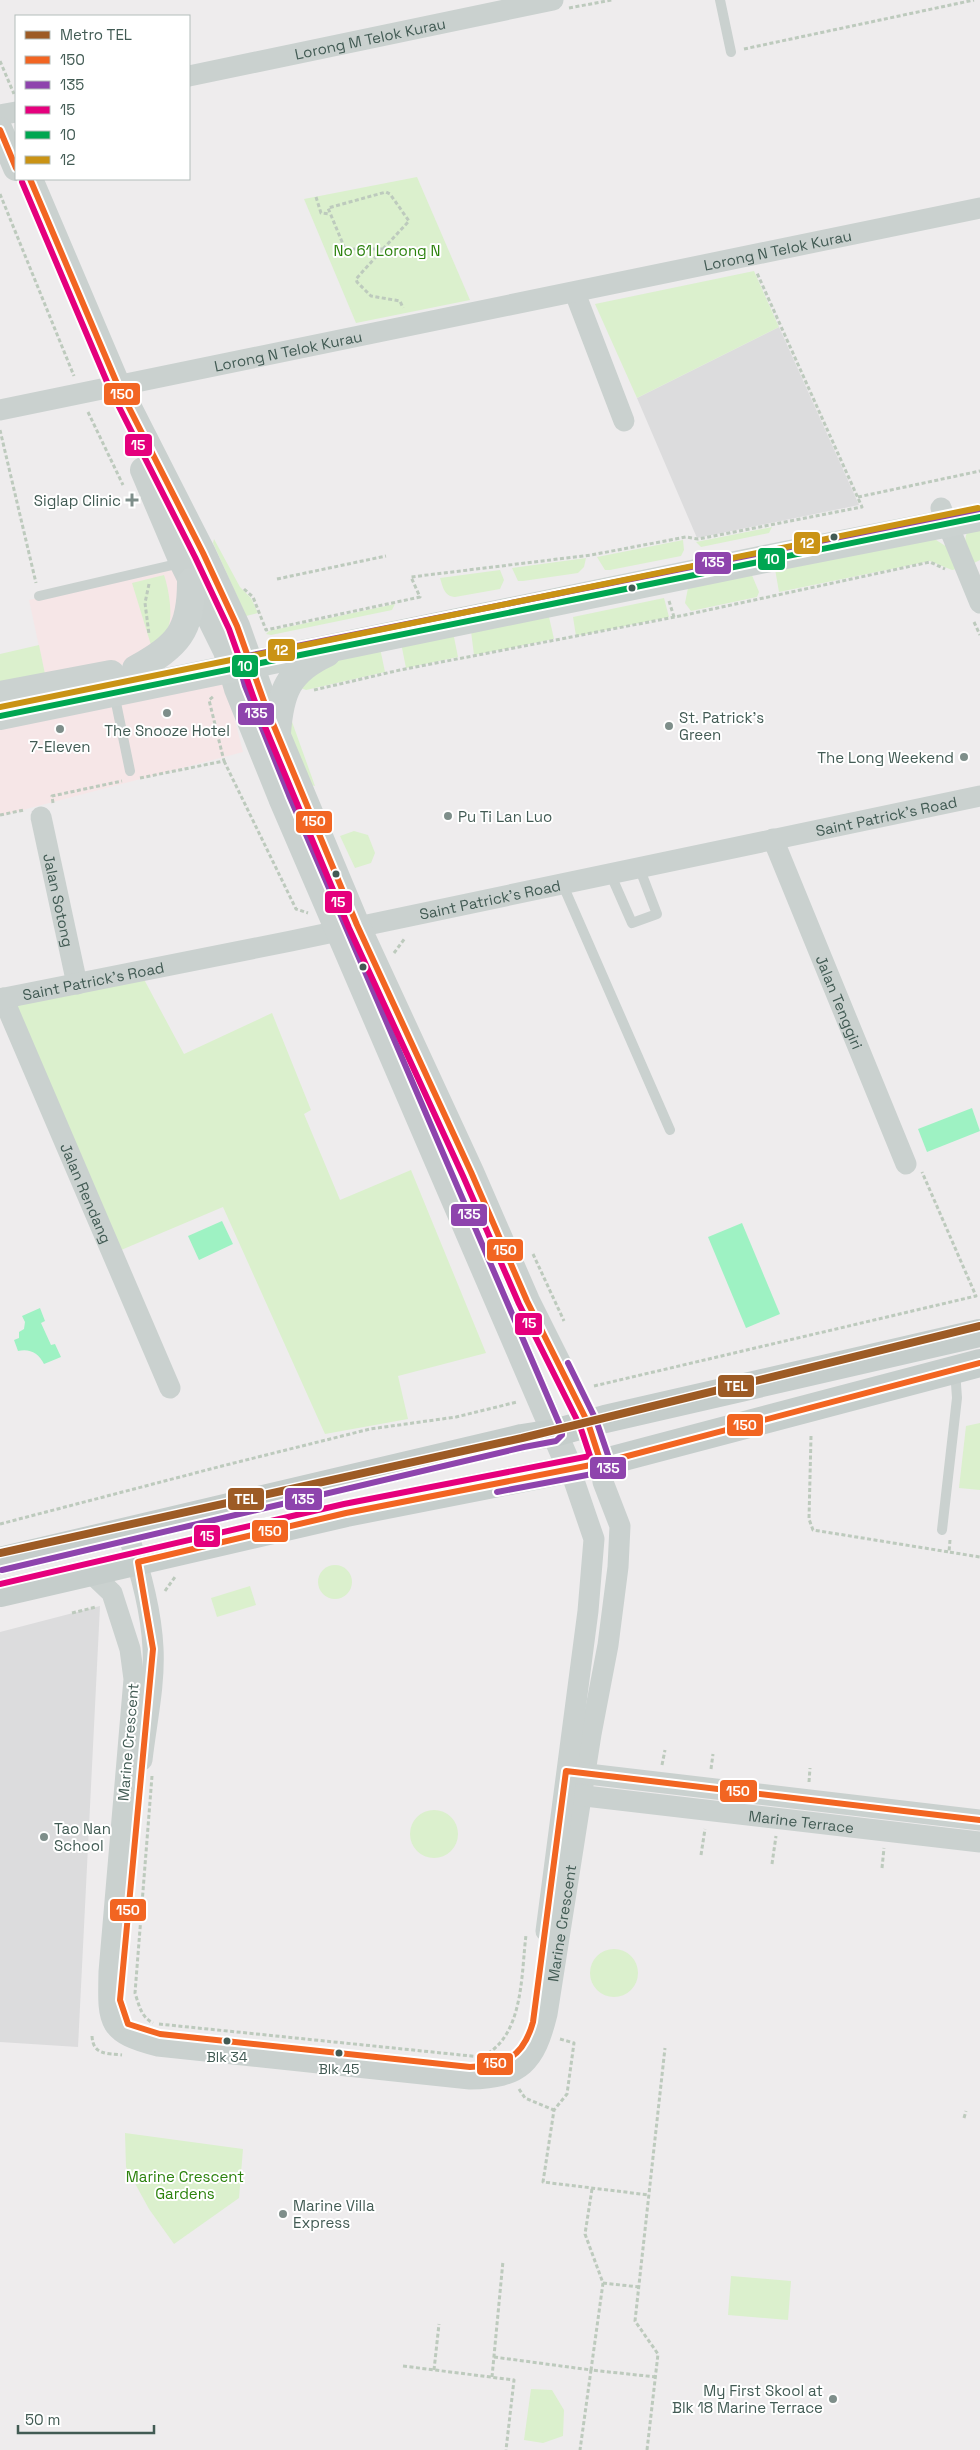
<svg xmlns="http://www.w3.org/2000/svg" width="980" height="2450" font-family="'Space Grotesk',sans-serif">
  <rect width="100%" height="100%" fill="#eeeced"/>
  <g fill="#f6e6e7">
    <polygon points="180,567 177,613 148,660 46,679 29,600"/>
    <polygon points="224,676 243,752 0,816 0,722"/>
  </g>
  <g fill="#dcdcdd">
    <polygon points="779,327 859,505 697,538 637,398"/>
    <polygon points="100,1606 78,2047 0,2042 0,1632"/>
  </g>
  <g fill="#dbf0cd">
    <polygon points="417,177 470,300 356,323 304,199"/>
    <polygon points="754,271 779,327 637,398 595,304"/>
    <path d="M980,526V560L974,563C968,551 961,541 969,529Z"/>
    <polygon points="772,527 769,533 701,547 696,542"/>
    <polygon points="933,538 947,547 957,569 952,570 930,561 779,592 775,569"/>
    <polygon points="214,539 240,587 251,598 258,613 246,616 213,543"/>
    <polygon points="683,540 684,550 681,556 610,570 605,570 597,557"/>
    <polygon points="586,558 584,567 578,573 523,581 518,581 512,568"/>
    <path d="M500,570L504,580L500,589L455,597C444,596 443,587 440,578Z"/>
    <polygon points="751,573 759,592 757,597 691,611 685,603 688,588"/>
    <path d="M164,575C168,586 173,613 169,625C167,634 158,640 151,645L132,583Z"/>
    <polygon points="664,598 669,617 576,636 573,617"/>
    <polygon points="395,604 392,610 271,635 266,634 269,631"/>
    <polygon points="549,617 554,639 474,655 471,631"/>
    <polygon points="453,632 458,657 406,668 401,643"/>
    <polygon points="39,645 46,679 0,688 0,654"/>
    <polygon points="380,648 385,672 306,690 295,686 319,664"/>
    <path d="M291,719L315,786L311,785C304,766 287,740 291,719Z"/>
    <polygon points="354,831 368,835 375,853 371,863 355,868 340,836"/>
    <polygon points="139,970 184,1054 272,1013 311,1110 304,1114 340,1200 411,1170 486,1353 398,1376 408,1419 325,1434 223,1207 114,1253 8,1003"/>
    <polygon points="980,1423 980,1490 959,1488 966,1426"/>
    <circle cx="335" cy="1582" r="17"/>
    <polygon points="250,1586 256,1605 217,1617 211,1598"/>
    <circle cx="434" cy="1834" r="24"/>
    <circle cx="614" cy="1973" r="24"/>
    <polygon points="125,2133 243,2149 239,2198 174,2244 149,2209 126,2167"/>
    <polygon points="731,2276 791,2281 788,2320 728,2315"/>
    <polygon points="531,2389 552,2390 564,2410 563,2436 543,2443 524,2440"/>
  </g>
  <g fill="#9ef2c3">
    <polygon points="972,1108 980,1131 927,1152 918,1129"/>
    <polygon points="222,1221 233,1244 199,1260 188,1236"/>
    <polygon points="742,1223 780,1314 746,1328 708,1237"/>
    <path d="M40,1308L45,1321L41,1323L51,1345L55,1344L61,1357L44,1364C39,1353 29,1348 18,1351L14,1340L19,1338V1332L24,1329L25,1322L22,1316Z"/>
  </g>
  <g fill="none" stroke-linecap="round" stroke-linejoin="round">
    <g stroke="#bdcabd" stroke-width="3" stroke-dasharray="4 2.5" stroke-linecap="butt">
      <polyline points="569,8 612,0"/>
      <polyline points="744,49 974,0"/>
      <polyline points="0,61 14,94"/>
      <polyline points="0,194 74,376"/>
      <polyline points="316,197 321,213 329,214"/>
      <polyline points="383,249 409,221 390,194 386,192 328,208 345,249 383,249 356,279 357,282 371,296 400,301 403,308"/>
      <polyline points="88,412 123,485"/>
      <polyline points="0,430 36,583"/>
      <polyline points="858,497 980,471"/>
      <polyline points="277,579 386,556"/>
      <polyline points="149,584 145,603 149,634"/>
      <polyline points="244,589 253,597 266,630 420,597 411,577 591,555 686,537 698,539 862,507 757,273"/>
      <polyline points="669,601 674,617"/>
      <polyline points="974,622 980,635"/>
      <polyline points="314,690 400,670 685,615 930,562 945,569"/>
      <polyline points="224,761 296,909 308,913"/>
      <polyline points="140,778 224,761 209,700 214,696"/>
      <polyline points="53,803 52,796 122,781"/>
      <polyline points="0,815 24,810"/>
      <polyline points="394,953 405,938"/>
      <polyline points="533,1254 564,1321"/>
      <polyline points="594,1386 976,1296 922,1172"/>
      <polyline points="811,1436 809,1519 813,1530 949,1552"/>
      <polyline points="0,1524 222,1466 370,1429 456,1417 517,1402"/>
      <polyline points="950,1540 949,1552 980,1557"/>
      <polyline points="165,1591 175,1577"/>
      <polyline points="72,1613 96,1607"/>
      <polyline points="662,1765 665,1750"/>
      <polyline points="711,1769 713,1754"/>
      <path d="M152,1776L135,1993C139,2005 141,2017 153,2023"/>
      <polyline points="809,1782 810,1768"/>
      <polyline points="701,1855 705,1829"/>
      <polyline points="772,1864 776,1836"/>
      <polyline points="882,1868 884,1848"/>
      <path d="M159,2024L481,2057C524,2038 521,1975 526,1935"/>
      <path d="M92,2036C93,2055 106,2053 122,2055"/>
      <polyline points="560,2039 574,2043 567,2094 554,2110 543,2182 649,2195"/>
      <polyline points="519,2089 525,2098 554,2110"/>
      <polyline points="964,2118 966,2111"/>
      <polyline points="592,2189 585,2234 603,2283 591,2370 656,2377"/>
      <polyline points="603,2283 639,2287"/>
      <polyline points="494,2357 591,2370 580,2450"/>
      <polyline points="403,2366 514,2380 506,2450"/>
      <polyline points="434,2370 439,2324"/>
      <polyline points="492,2377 503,2261"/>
      <polyline points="647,2450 658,2354 635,2321 665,2048"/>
    </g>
    <g stroke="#cad1cf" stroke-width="10">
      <polyline points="720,0 731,52"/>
      <polyline points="39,596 181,563"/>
      <polyline points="114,693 130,771"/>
      <polyline points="610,873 632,923 657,914 639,867"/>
      <polyline points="562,883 670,1130"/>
      <polyline points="942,1530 957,1398 955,1370"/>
    </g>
    <g stroke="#cad1cf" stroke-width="21">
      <path id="s1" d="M189,76L553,0"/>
      <polyline points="0,115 16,112"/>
      <polyline points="575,293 624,421"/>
      <path id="s2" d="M0,410L980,208"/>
      <polyline points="941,508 980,603"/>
      <path id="s3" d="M41,817L77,984"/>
      <path id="s4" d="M773,839L906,1164"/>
      <path id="s5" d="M3,998L170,1388"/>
      <path id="s6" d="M0,999L291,941L980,796"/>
      <path d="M127,1532C140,1569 151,1608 153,1648C155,1685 146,1724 142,1760"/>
      <path id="s7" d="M90,1572L112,1593L130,1649L134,1679L109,1972C108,2022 106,2033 158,2046L470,2079C521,2078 535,2063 547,2014L591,1734L608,1645L618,1567L620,1526L603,1482L601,1463"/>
      <polyline points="571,1772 980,1820"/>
      <path id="s8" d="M568,1794L980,1842"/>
      <polyline points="546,1931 588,1611 594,1539 570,1469"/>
    </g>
    <g stroke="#cad1cf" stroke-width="26">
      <polyline points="0,130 16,168"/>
      <polyline points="30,179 118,386 203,553 237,626 266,707 357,925 471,1172 527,1301 588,1423 601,1463"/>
      <polyline points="143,470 182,562 226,651 237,689 281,798 570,1469"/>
    </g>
    <g stroke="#cbd2d0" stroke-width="28">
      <path d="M136,669C178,645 191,632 191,582"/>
      <polyline points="0,695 111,674"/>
      <polyline points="0,716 760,560 980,517"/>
      <path d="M277,733C280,692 288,671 327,653"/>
    </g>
    <g stroke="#c5cdcb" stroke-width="28">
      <polyline points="0,1561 522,1438 554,1433 605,1419 980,1333"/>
      <polyline points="0,1593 346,1513 601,1463 980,1363"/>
    </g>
    <defs>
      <g id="bus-1">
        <polyline points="0,130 16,168"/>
        <polyline points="30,179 118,386 203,553 237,626 266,707 357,925 471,1172 527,1301 588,1423 601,1463"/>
        <path d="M980,1363L601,1463L346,1513L138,1562L153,1649L120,2000L128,2024L160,2034L470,2067C505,2065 523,2058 533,2022L566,1771L980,1820"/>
      </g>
      <g id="bus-2">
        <polyline points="497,1492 603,1472 609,1467 610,1461 596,1420 568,1363"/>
        <polyline points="2,1570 524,1447 556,1441 562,1435 562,1430 289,795 245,686 237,658 980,509"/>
      </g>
      <polyline id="bus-3" points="0,1584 344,1504 590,1456 580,1426 519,1304 463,1176 349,928 258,710 229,629 195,557 110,389 22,182"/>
      <polyline id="bus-4" points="0,716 980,517"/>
      <polyline id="bus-5" points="0,707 978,508"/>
    </defs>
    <use href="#bus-1" stroke="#fff" stroke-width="10"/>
    <use href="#bus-2" stroke="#fff" stroke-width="10"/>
    <use href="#bus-3" stroke="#fff" stroke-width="10"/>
    <use href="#bus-4" stroke="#fff" stroke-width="10"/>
    <use href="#bus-5" stroke="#fff" stroke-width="10"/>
    <use href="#bus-1" stroke="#f26522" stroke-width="6"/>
    <use href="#bus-2" stroke="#8e44ad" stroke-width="6"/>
    <use href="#bus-3" stroke="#e5007d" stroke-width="6"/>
    <use href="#bus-4" stroke="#00a651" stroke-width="6"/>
    <use href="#bus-5" stroke="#ca9315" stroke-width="6"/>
    <defs>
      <polyline id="metro-1" points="0,1553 522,1438 980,1326"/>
    </defs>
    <use href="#metro-1" stroke="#fff" stroke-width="11"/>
    <use href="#metro-1" stroke="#9d5b25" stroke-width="8"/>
  </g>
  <g fill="#7e8e8a" stroke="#fff" stroke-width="2">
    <path d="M129.5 492.5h5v5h5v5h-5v5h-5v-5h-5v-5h5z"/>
    <circle cx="167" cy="713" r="5"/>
    <circle cx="669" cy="726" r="5"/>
    <circle cx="60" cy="729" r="5"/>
    <circle cx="964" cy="757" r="5"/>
    <circle cx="448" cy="816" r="5"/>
    <circle cx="44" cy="1837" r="5"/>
    <circle cx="283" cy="2214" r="5"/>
    <circle cx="833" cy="2399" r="5"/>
  </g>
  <g fill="#425b54" stroke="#fff" stroke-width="2">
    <circle cx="834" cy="537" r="4.5"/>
    <circle cx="632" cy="588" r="4.5"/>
    <circle cx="336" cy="874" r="4.5"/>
    <circle cx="363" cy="967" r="4.5"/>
    <circle cx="227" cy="2041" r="4.5"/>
    <circle cx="339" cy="2053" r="4.5"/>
  </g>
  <g text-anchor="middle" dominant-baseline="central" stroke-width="4" stroke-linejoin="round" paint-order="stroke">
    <g font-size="14" fill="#425b54" stroke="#fff">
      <text x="227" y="2057">Blk 34</text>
      <text x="339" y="2069">Blk 45</text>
    </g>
    <g font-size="15" fill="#425b54" stroke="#fff">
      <text stroke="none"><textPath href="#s1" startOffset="185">Lorong M Telok Kurau</textPath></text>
      <text stroke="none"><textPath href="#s2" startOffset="794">Lorong N Telok Kurau</textPath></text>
      <text stroke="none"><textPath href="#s2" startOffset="294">Lorong N Telok Kurau</textPath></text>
      <text stroke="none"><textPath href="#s6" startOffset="905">Saint Patrick's Road</textPath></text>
      <text stroke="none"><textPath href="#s6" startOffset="500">Saint Patrick's Road</textPath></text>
      <text stroke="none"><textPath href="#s3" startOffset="85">Jalan Sotong</textPath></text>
      <text stroke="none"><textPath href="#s6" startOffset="95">Saint Patrick's Road</textPath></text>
      <text stroke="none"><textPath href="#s4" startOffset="176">Jalan Tenggiri</textPath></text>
      <text stroke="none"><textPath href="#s5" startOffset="212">Jalan Rendang</textPath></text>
      <text transform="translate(128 1742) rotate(-85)">Marine Crescent</text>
      <text stroke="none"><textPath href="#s8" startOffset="235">Marine Terrace</textPath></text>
      <text stroke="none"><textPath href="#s7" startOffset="1035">Marine Crescent</textPath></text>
    </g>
    <g font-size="15" fill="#2c820d" stroke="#fff">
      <text x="387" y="250">No 61 Lorong N</text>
      <text x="185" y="2176">Marine Crescent<tspan x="185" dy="17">Gardens</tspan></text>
    </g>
    <g font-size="15" fill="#425b54" stroke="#fff" text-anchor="start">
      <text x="121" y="500" text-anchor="end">Siglap Clinic</text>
      <text x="679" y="717">St. Patrick's<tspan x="679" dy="17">Green</tspan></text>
      <text x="167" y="730" text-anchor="middle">The Snooze Hotel</text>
      <text x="60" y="746" text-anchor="middle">7-Eleven</text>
      <text x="954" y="757" text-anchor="end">The Long Weekend</text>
      <text x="458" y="816">Pu Ti Lan Luo</text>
      <text x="54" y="1828">Tao Nan<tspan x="54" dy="17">School</tspan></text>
      <text x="293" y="2205">Marine Villa<tspan x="293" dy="17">Express</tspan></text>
      <text x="823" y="2390" text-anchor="end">My First Skool at<tspan x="823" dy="17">Blk 18 Marine Terrace</tspan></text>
    </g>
  </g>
  <g stroke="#fff" stroke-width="2">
    <rect x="103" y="382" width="38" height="24" rx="5" fill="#f26522"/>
    <rect x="124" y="433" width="29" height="24" rx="5" fill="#e5007d"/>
    <rect x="793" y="531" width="28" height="24" rx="5" fill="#ca9315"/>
    <rect x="757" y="547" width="29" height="24" rx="5" fill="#00a651"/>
    <rect x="694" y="551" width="38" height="24" rx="5" fill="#8e44ad"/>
    <rect x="267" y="638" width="29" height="24" rx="5" fill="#ca9315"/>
    <rect x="231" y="654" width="28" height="24" rx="5" fill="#00a651"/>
    <rect x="237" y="702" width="38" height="24" rx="5" fill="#8e44ad"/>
    <rect x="295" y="810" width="38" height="24" rx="5" fill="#f26522"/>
    <rect x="324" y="890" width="29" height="24" rx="5" fill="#e5007d"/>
    <rect x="450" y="1203" width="38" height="24" rx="5" fill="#8e44ad"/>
    <rect x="486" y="1238" width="38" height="24" rx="5" fill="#f26522"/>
    <rect x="514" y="1312" width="29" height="24" rx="5" fill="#e5007d"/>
    <rect x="717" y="1374" width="38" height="24" rx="5" fill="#9d5b25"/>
    <rect x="726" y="1413" width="38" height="24" rx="5" fill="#f26522"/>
    <rect x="589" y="1456" width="38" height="24" rx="5" fill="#8e44ad"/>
    <rect x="227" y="1487" width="38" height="24" rx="5" fill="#9d5b25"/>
    <rect x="284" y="1487" width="39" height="24" rx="5" fill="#8e44ad"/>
    <rect x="251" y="1519" width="38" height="24" rx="5" fill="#f26522"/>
    <rect x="193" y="1524" width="28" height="24" rx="5" fill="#e5007d"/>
    <rect x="719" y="1779" width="39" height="24" rx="5" fill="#f26522"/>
    <rect x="109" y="1898" width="38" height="24" rx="5" fill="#f26522"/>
    <rect x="476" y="2052" width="38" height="24" rx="5" fill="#f26522"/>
  </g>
  <g font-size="14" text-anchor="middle" font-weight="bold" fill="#fff">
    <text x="122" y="399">150</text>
    <text x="138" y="450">15</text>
    <text x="807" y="548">12</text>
    <text x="772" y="564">10</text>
    <text x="713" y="567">135</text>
    <text x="281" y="655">12</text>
    <text x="245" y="671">10</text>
    <text x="256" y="718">135</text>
    <text x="314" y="826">150</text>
    <text x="338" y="907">15</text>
    <text x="469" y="1219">135</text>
    <text x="505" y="1255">150</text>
    <text x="529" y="1328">15</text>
    <text x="736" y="1391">TEL</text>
    <text x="745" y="1430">150</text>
    <text x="608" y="1473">135</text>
    <text x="246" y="1504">TEL</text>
    <text x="303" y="1504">135</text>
    <text x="270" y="1536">150</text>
    <text x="207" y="1541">15</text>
    <text x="738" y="1796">150</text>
    <text x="128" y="1915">150</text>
    <text x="495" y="2068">150</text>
  </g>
  <rect x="15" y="15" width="175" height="165" fill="#ffffff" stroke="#b3bdbb"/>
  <rect x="25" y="31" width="25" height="8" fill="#9d5b25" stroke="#b3bdbb"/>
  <text x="60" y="40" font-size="15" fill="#425b54">Metro TEL</text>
  <rect x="25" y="56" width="25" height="8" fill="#f26522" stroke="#b3bdbb"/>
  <text x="60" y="65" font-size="15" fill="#425b54">150</text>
  <rect x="25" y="81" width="25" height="8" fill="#8e44ad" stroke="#b3bdbb"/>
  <text x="60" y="90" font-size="15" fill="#425b54">135</text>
  <rect x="25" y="106" width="25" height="8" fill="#e5007d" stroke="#b3bdbb"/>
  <text x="60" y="115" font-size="15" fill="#425b54">15</text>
  <rect x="25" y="131" width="25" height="8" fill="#00a651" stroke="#b3bdbb"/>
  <text x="60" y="140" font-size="15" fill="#425b54">10</text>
  <rect x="25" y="156" width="25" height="8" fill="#ca9315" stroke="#b3bdbb"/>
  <text x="60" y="165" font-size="15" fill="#425b54">12</text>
  <path d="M18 2425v8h136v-8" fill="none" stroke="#425b54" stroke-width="2.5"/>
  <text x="25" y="2425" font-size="15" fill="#425b54" stroke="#ffffff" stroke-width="4" paint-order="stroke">50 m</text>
</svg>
